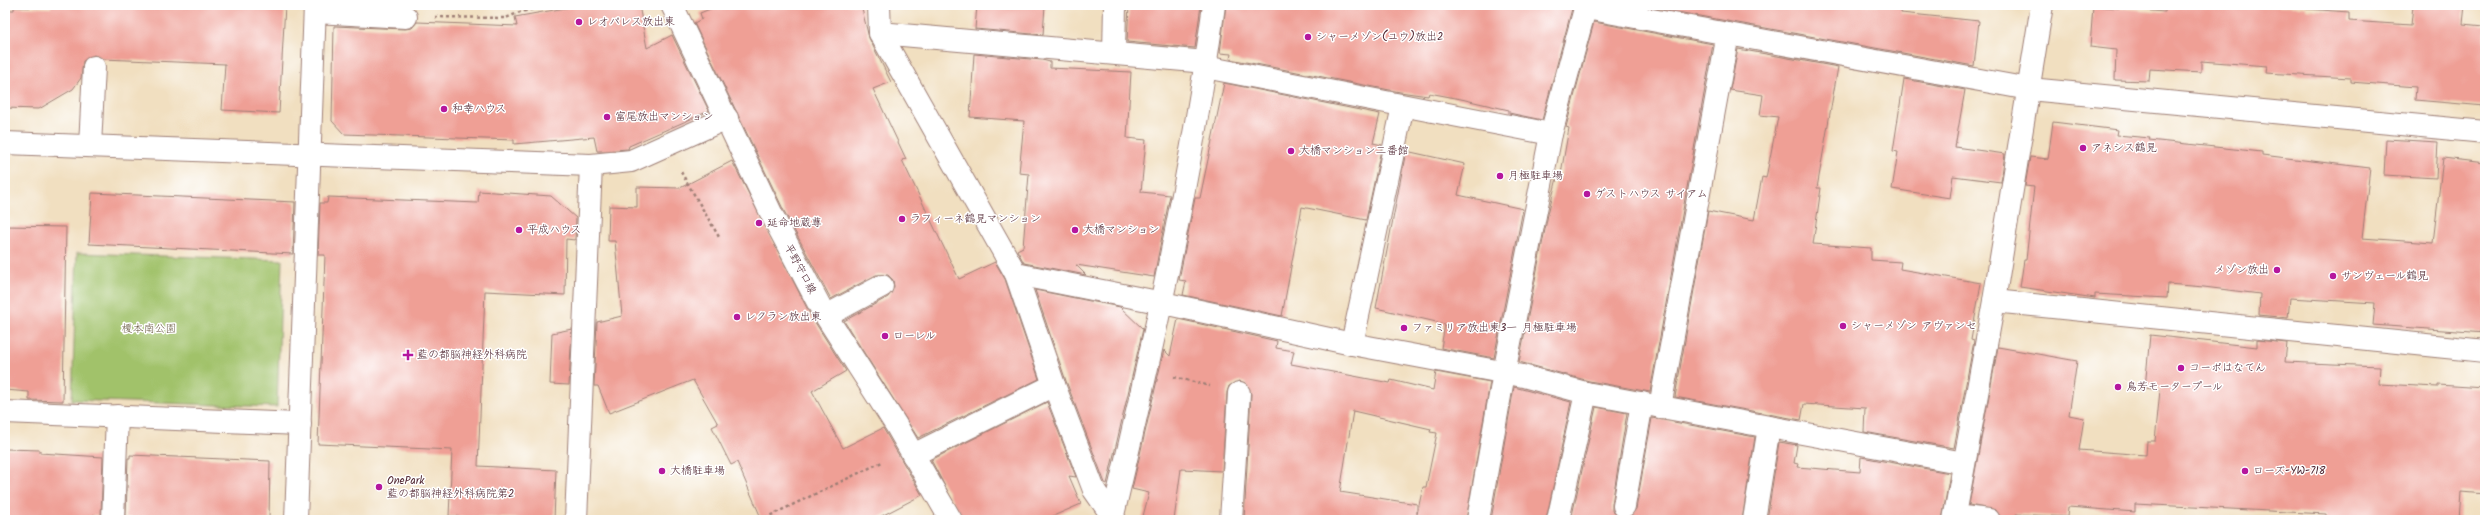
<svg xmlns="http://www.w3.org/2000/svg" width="2490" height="525" font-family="Kalam,'Klee One',sans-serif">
  <rect width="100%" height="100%" fill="#fff"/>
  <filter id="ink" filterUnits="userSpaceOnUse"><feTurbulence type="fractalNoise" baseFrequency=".025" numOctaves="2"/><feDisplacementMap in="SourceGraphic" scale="8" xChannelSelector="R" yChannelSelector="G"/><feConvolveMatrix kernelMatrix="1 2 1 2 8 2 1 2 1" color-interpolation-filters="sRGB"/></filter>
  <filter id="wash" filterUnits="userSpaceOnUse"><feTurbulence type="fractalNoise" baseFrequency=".012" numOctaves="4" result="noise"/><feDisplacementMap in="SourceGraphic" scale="16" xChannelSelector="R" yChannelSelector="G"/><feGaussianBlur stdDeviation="0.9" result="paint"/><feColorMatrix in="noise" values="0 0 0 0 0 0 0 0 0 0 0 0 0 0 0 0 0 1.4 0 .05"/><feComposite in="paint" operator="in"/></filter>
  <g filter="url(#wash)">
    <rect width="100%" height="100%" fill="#f1dfc0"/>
    <polygon fill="#a1c26a" stroke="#76704a" points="77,253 282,260 277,407 72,400"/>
    <g id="blocks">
      <g fill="#ef9f95" fill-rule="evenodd">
        <polygon points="51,5 285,5 279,113 222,110 225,64 103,59 94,55 83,61 81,78 73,89 39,109 5,108 5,10 14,10 14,7 51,8"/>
        <polygon points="582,5 639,5 647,48 672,35 709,111 629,146 628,149 603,151 597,151 594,137 514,144 514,140 344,134 332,121 334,26 405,29 412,28 417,22 517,26 515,17"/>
        <polygon points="720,5 861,5 869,38 891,82 873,89 906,159 902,160 959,279 995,262 1005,279 1039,379 918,438 844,321 888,297 894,287 893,280 888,275 876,275 831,299 784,211 694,23 702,19 700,13"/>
        <polygon points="977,5 1045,5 1043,35 975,29"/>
        <polygon points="1129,5 1201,5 1195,48 1127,42"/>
        <polygon points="1226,5 1573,5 1542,120 1509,113 1509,110 1461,99 1429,93 1428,96 1400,92 1230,59 1231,54 1220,53"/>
        <polygon points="1639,5 1902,5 1901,13 1979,21 1974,66"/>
        <polygon points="2166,5 2306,7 2306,9 2349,12 2349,21 2411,25 2413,5 2465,5 2463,24 2485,26 2485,106 2415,100 2416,87 2350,82 2350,78 2266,73 2267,66 2201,61 2201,72 2150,69 2149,81 2115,80 2116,50 2090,47 2093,6 2165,12"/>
        <polygon points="1594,22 1713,44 1650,392 1589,381 1519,362 1548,214 1557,178 1560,179 1569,128 1566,127"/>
        <polygon points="1738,49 1838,67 1817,188 1821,188 1813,244 1871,248 1871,260 1901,262 1900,269 1981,283 1971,340 1974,341 1954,448 1864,432 1865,408 1804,404 1801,420 1675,397 1708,211 1754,220 1762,177 1766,178 1778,117 1760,115 1763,95 1730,90"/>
        <polygon points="974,54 1042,60 1050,62 1050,68 1131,72 1127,138 1146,140 1141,192 1170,195 1154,277 1076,265 1086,275 1024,263 1017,250 1023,247 1029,174 1019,173 1024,121 970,117"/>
        <polygon points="1904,79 1965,90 1955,147 2005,154 2001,182 1953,176 1950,198 1892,189 1898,152 1893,151"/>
        <polygon points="1224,83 1380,114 1373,143 1382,145 1366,220 1302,207 1282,316 1183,295 1186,281 1179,280 1195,198 1200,198"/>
        <polygon points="2053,122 2118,130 2117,135 2150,138 2149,140 2262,152 2262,155 2370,168 2362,238 2433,243 2443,158 2485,163 2485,333 2373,325 2375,303 2290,298 2288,318 2259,315 2260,294 2204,287 2168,284 2167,298 2095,294 2095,298 2020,287 2024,260 2026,260 2034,187 2025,186 2030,157 2048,159"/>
        <polygon points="2386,139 2438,142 2436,178 2384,175"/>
        <polygon points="1406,151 1465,164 1458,195 1523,209 1494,358 1441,348 1445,324 1376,308"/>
        <polygon points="732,161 811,316 846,371 812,391 843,448 883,428 922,495 874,520 762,520 737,462 731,465 712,427 718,424 693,380 609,413 598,386 594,386 597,322 622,316 615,241 608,241 609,206 637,207 637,187 680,188"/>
        <polygon points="479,191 551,196 576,218 575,240 566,239 565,295 485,291 478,466 556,470 554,520 449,516 452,450 318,444 325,255 318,255 320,203 327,203 328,197 478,203"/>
        <polygon points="92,193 295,202 293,254 89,244"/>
        <polygon points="5,226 66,227 63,401 29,400 29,392 5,390"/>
        <polygon points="1035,290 1120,307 1143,329 1107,484 1105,483 1066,381"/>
        <path d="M1178,319L1277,341L1276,348L1294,351L1291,364L1390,383L1391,380L1433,390L1436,372L1490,382L1466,520H1244L1251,394L1246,383L1239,381L1229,386L1227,392L1222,471L1181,469L1174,520H1142L1149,493L1132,489L1164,350L1170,356ZM1353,411L1431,429L1430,432L1437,433L1426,487H1423L1417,514V504L1340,492Z"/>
        <polygon points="572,329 569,385 550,384 552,333"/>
        <polygon points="2150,335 2257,347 2257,340 2287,343 2285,362 2380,366 2379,384 2438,387 2438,385 2485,388 2485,494 2461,492 2459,520 2326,520 2326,514 2135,504 2135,512 2068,507 2067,517 2016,514 2015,520 2001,520 1996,510 1969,505 1998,347 2077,361 2069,415 2084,418 2079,450 2146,455 2147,441 2155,441 2160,390 2145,388"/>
        <polygon points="1514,387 1571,402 1546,520 1491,520"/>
        <polygon points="1047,402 1076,477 1069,476 1081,504 1044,520 963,520 931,460"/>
        <polygon points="1596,407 1627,413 1612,504 1612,511 1621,518 1629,518 1636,509 1652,418 1755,437 1742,520 1571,520"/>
        <polygon points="1779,442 1797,445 1794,463 1798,464 1797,467 1860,472 1861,457 1950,473 1942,520 1767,520"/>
        <polygon points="6,449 40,450 40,453 103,457 101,516 93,515 93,520 5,520"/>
        <polygon points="130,455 270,461 269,520 179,520 126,517 128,458 130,458"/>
      </g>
    </g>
  </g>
  <g filter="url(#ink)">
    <use href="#blocks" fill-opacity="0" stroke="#9e7f76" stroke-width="1"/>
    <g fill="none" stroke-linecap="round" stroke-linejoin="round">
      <defs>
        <g id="minor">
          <polyline points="879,5 880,33 1016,274 1054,385 1094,490 1115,520"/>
          <polyline points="1586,8 2029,89 2485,132"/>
          <polyline points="315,12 406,17"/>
          <polyline points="880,33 1206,62"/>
          <polyline points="1114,53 1115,5"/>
          <polyline points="1205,67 1551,134"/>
          <polyline points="5,143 591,165 631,161 727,118"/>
          <polyline points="90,146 94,67"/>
          <polyline points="1016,274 1163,303 1352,344 1523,376 1586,393 1964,463"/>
          <polyline points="1994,301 2485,351"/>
          <polyline points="826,316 882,286"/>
          <polyline points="1352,344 1403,106"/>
          <polyline points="1660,407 1728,34"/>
          <polyline points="5,412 300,424"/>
          <polyline points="913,455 1054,385"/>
          <polyline points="1624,506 1642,403"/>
          <path d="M1113,515C1153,346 1191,177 1214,5"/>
          <polyline points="1955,516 1989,520"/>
          <polyline points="113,520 117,416"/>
          <polyline points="296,520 315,5"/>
          <polyline points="576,520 591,165"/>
          <polyline points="1231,520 1239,393"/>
          <polyline points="1478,520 1504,373 1551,134 1586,5"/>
          <polyline points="1558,520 1586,393"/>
          <polyline points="1754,520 1769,427"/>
          <polyline points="1954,520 1994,301 2042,5"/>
        </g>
        <polyline id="major" points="672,5 773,217 822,310 896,425 951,520"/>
      </defs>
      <use href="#minor" stroke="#9e7f76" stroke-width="24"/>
      <use href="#major" stroke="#9e7f76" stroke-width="24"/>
      <g stroke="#9e7f76" stroke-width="2.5" stroke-dasharray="3 3" stroke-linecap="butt">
        <polyline points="435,17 506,18 520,12 556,5"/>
        <polyline points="681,172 719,237"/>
        <polyline points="1174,377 1210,386"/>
        <polyline points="765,518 884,461"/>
      </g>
      <use href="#minor" stroke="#fff" stroke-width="22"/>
      <use href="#major" stroke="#fff" stroke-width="22"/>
    </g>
  </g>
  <g fill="#b5179e" stroke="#fff" stroke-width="1.5">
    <circle cx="579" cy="22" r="4"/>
    <circle cx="1308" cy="37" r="4"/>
    <circle cx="444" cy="109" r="4"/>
    <circle cx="607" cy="117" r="4"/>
    <circle cx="2083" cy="148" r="4"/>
    <circle cx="1291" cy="151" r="4"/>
    <circle cx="1500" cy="176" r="4"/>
    <circle cx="1587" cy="194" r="4"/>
    <circle cx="902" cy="219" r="4"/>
    <circle cx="759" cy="223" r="4"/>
    <circle cx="519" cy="230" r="4"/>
    <circle cx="1075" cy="230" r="4"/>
    <circle cx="2277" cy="270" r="4"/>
    <circle cx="2333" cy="276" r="4"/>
    <circle cx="737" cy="317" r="4"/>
    <circle cx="1843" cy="326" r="4"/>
    <circle cx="1404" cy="328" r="4"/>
    <circle cx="885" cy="336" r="4"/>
    <path d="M406 349h4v4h4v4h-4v4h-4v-4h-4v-4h4z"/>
    <circle cx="2181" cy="368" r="4"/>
    <circle cx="2118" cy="387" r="4"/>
    <circle cx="662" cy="471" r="4"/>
    <circle cx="2245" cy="471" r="4"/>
    <circle cx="379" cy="487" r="4"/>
  </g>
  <g text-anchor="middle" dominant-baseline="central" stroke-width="3" stroke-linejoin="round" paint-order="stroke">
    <g font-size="11" fill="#4a1f2b" stroke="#fff" text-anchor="start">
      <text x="587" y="22">レオパレス放出東</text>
      <text x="1316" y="37">シャーメゾン(ユウ)放出2</text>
      <text x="452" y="109">和幸ハウス</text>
      <text x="615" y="117">富尾放出マンション</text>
      <text x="2091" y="148">アネシス鶴見</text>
      <text x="1299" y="151">大橋マンション二番館</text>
      <text x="1508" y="176">月極駐車場</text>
      <text x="1595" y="194">ゲストハウス サイアム</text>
      <text x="910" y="219">ラフィーネ鶴見マンション</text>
      <text x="767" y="223">延命地蔵尊</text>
      <text x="527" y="230">平成ハウス</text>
      <text x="1083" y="230">大橋マンション</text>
      <text x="2269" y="270" text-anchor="end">メゾン放出</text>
      <text x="2341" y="276">サンヴェール鶴見</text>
      <text x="745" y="317">レクラン放出東</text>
      <text x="1851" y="326">シャーメゾン アヴァンセ</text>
      <text x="1412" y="328">ファミリア放出東3一 月極駐車場</text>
      <text x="893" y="336">ローレル</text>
      <text x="417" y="355">藍の都脳神経外科病院</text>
      <text x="2189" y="368">コーポはなてん</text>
      <text x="2126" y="387">鳥芳モータープール</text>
      <text x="670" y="471">大橋駐車場</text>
      <text x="2253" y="471">ローズ-YW-718</text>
      <text x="387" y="481">OnePark<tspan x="387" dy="13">藍の都脳神経外科病院第2</tspan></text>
    </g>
    <g font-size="11" fill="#4a1f2b" stroke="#fff">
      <text transform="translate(800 269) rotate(62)">平野守口線</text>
    </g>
    <g font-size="11" fill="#685841" stroke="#fff">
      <text x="149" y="329">榎本南公園</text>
    </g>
  </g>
  <rect width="2490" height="525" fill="none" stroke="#fff" stroke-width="20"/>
</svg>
